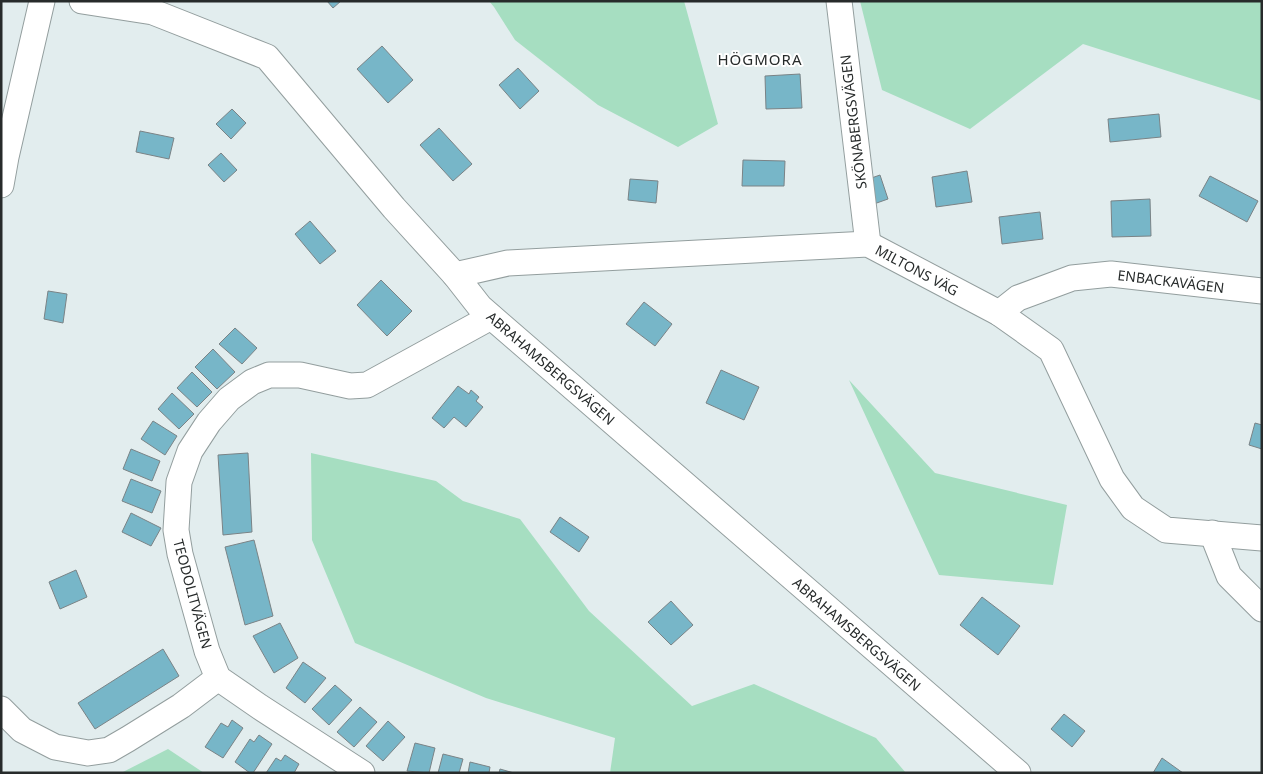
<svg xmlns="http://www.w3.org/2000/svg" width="1263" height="774" font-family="'Noto Sans',sans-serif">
  <rect width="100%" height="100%" fill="#e2edee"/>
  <g fill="#a6dec1">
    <polygon points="489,1 684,1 718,124 678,147 598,105 515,40 494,7"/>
    <polygon points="860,1 1262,1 1262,101 1083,44 970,129 882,90"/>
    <polygon points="849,380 935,473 1067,505 1053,585 939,575"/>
    <polygon points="311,453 436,481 463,501 520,519 589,611 692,706 754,684 876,738 906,773 610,773 615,738 486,698 355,643 312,540"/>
    <polygon points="168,749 204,773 121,773"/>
  </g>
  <g fill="#77b6c8" stroke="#7a8386">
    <polygon points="327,1 341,1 333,8"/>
    <polygon points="382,46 413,80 388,103 357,69"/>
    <polygon points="518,68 539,91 520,109 499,85"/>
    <polygon points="800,74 802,108 766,109 765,76"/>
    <polygon points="232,109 246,123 231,139 216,124"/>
    <polygon points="1159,114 1161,137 1110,142 1108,119"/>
    <polygon points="439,128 472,164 453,181 420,145"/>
    <polygon points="140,131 174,138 169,159 136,152"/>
    <polygon points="221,153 237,170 224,182 208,165"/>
    <polygon points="743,160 785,161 784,186 742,186"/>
    <polygon points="967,171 972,202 936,207 932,177"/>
    <polygon points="880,175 888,199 871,205 863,181"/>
    <polygon points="1210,176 1258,201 1247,222 1199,196"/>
    <polygon points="630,179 658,181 656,203 628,200"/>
    <polygon points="1150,199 1151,236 1112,237 1111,201"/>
    <polygon points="1040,212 1043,239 1002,244 999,217"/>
    <polygon points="310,221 336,251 320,264 295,234"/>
    <polygon points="381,280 412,311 387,336 357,305"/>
    <polygon points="48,291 67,294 63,323 44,319"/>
    <polygon points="644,302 672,324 655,346 626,324"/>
    <polygon points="235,328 257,348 242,364 219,344"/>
    <polygon points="213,349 235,372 217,389 195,367"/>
    <polygon points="721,370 759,387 744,420 706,403"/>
    <polygon points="192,372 212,392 197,407 177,388"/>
    <polygon points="458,386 469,394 471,390 479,397 476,401 483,407 466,427 454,417 444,428 432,418"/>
    <polygon points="172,393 194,414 179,429 158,409"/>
    <polygon points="153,421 177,436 165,455 141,439"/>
    <polygon points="1255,423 1262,425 1262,449 1249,445"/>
    <polygon points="131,449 160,461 152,481 123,469"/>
    <polygon points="248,453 252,532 223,535 218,455"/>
    <polygon points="131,479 161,491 152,513 122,501"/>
    <polygon points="131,513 161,528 151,546 122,532"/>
    <polygon points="560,517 589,537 579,552 550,532"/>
    <polygon points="254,540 273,616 245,625 225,547"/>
    <polygon points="76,570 87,597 60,609 49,582"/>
    <polygon points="982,597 1020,626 998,655 960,625"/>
    <polygon points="671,601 693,625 671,645 648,622"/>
    <polygon points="280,623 298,658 274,673 253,636"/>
    <polygon points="163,649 179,676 95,729 78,703"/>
    <polygon points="303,662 326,678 305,703 286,688"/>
    <polygon points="335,685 352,700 329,725 312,709"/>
    <polygon points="360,707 377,722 354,747 337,732"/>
    <polygon points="1064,714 1085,731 1072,747 1051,729"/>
    <polygon points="232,720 243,728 223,758 205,747 221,723 228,727"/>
    <polygon points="388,721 405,737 383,761 366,746"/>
    <polygon points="259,735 272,744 253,773 250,773 235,762 250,739 254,742"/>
    <polygon points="415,743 435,748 429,773 407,771"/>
    <polygon points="443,754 463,759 459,773 438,773"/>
    <polygon points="285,755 299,764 294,773 266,773 276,758 281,761"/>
    <polygon points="1162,758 1183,773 1153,773"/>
    <polygon points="470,762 490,767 489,773 468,773"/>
    <polygon points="500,769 514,773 499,773"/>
  </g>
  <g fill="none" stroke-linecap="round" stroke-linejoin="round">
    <defs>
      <g id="minor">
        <polyline points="82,1 153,12 267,57 394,208 455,275 480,307 1018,773"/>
        <polyline points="839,1 868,244"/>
        <polyline points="1,185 6,157 42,1"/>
        <polyline points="455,275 508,263 868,244 999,313 1051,350 1112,479 1133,508 1166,530 1262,538"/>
        <polyline points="999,313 1018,298 1072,278 1111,274 1262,291"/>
        <polyline points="1212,533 1229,576 1262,609"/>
        <polyline points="1,709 22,730 55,747 88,753 109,750 128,739 181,706 218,678"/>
        <polyline points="362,773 260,707 218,678 207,651 180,554 176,530 179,482 190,451 209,422 229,399 252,382 269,375 300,375 350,386 367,385 491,317"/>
      </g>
    </defs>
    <use href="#minor" stroke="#939e9e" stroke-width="27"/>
    <use href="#minor" stroke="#fff" stroke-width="25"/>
  </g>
  <g text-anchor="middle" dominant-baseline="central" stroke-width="4" stroke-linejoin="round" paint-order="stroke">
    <g font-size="14" fill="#272b2b" stroke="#fff">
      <text transform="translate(853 122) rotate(-97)">SKÖNABERGSVÄGEN</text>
      <text transform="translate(917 270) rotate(28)">MILTONS VÄG</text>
      <text transform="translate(1171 281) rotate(7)">ENBACKAVÄGEN</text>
      <text transform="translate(551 368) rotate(41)">ABRAHAMSBERGSVÄGEN</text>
      <text transform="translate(193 594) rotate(75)">TEODOLITVÄGEN</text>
      <text transform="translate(857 634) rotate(41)">ABRAHAMSBERGSVÄGEN</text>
    </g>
    <g font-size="15" letter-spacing="1" fill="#272b2b" stroke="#fff">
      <text x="760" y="59">HÖGMORA</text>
    </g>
  </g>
  <rect width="1263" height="774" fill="none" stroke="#272b2b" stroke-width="5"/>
</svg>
